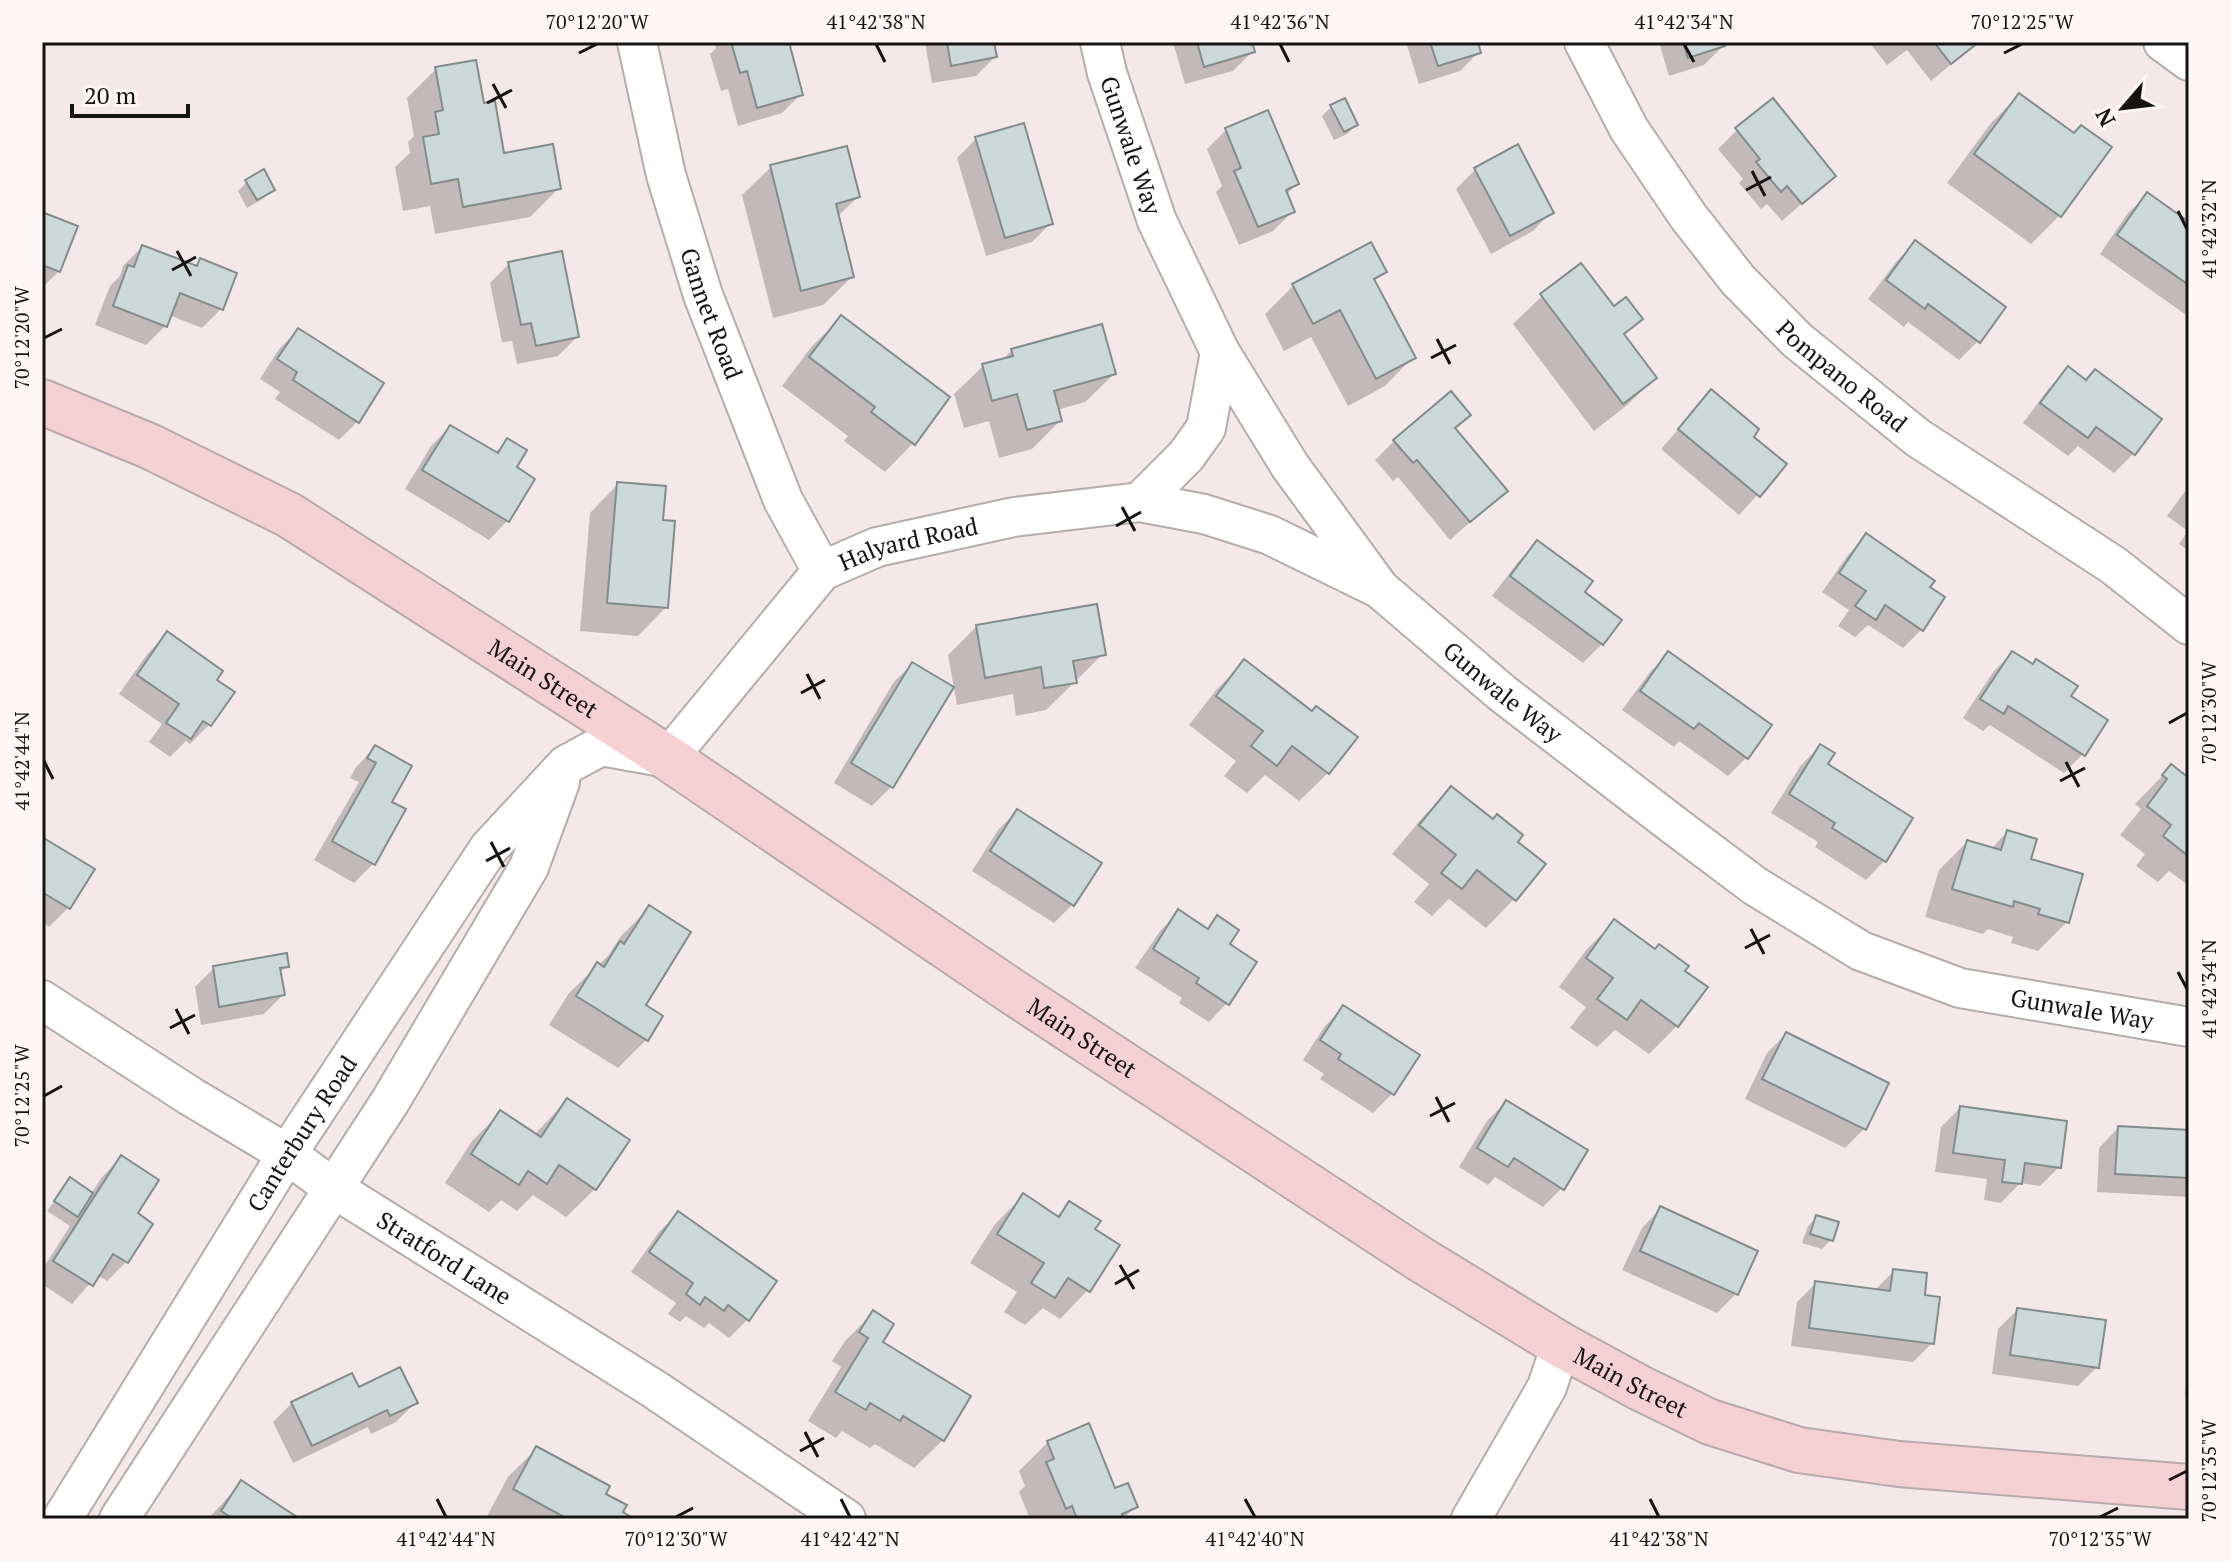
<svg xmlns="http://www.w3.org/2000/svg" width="2231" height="1561" font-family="'PT Serif',serif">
  <rect width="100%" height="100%" fill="#f5e8e8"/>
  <g fill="#0003">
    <polygon points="714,42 786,42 801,94 782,113 738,126 728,89 721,91 710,54 716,48"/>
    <polygon points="925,42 992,42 995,57 976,76 932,83"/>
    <polygon points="1173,42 1250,42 1252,52 1233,71 1185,84"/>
    <polygon points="1406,42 1476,42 1479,52 1460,71 1419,84"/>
    <polygon points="1659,42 1722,42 1723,46 1704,65 1669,76"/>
    <polygon points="1869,42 1978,42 1931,81 1907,50 1887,65"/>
    <polygon points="436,69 483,106 502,155 559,188 530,217 435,234 430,206 403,211 395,167 410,153 408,142 414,136 407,98"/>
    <polygon points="2019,95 2073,135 2109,148 2059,216 2031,244 1947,183 1991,123"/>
    <polygon points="1331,107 1356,125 1347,134 1334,140 1322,116"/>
    <polygon points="1267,113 1297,184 1286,195 1292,212 1273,231 1239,245 1216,192 1222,186 1207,149 1226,130"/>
    <polygon points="1737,130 1834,175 1782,221 1767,204 1761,209 1739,183 1743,179 1718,149"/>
    <polygon points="976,139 1051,223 1032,242 986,256 957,158"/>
    <polygon points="1517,147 1551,212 1533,231 1491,254 1456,189 1475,170"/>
    <polygon points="771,167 858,197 837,217 852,277 823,305 773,318 742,195"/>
    <polygon points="247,182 273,189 264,198 247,208 238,191"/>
    <polygon points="2147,195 2189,224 2189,317 2100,254 2128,213"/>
    <polygon points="42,214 59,271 42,288"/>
    <polygon points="1916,242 1978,341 1959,360 1908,322 1904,327 1868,299 1897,261"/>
    <polygon points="142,247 194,267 200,261 221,309 202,328 169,315 165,326 146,345 95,325 110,286 120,276 123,266"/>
    <polygon points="509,264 577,337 558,356 517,364 512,341 502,342 490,283"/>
    <polygon points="1384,271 1373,282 1413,357 1385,386 1348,406 1311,337 1284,351 1265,314 1293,286"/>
    <polygon points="1542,296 1613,309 1640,319 1623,336 1655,378 1626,406 1594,431 1513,324"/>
    <polygon points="841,318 913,443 885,472 844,441 848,436 782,386 812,346"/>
    <polygon points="298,330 358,421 339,440 275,399 280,392 260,379 279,349"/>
    <polygon points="1012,350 1114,374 1085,402 1057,410 1060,421 1032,449 999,458 989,421 964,428 954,394 983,366 1002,360"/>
    <polygon points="2068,369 2085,382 2159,419 2133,454 2114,473 2078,446 2068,456 2023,423 2049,388"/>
    <polygon points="1711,392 1751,437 1785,465 1739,515 1661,449"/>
    <polygon points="1468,415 1454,429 1505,491 1450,540 1398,477 1393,481 1375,460 1394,441"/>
    <polygon points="450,427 494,454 507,440 514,468 533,480 507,521 489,540 405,489 431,446"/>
    <polygon points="618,484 666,607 638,636 580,631 590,513"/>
    <polygon points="2189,486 2189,551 2179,544 2188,531 2167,516"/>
    <polygon points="1866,536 1928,587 1922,629 1903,648 1868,625 1855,637 1838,626 1849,610 1822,592 1848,555"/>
    <polygon points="1537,543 1582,593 1602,644 1583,663 1492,596 1518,562"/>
    <polygon points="976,627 1103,654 1046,710 1016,716 1013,694 957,705 948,655"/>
    <polygon points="167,634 214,680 232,692 209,725 190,744 186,741 170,757 149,742 162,724 119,694 148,653"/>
    <polygon points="2012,653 2068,697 2083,754 2064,773 1990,725 1983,731 1963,718 1993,672"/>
    <polygon points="1669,654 1747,757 1728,776 1679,741 1674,747 1622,710 1650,672"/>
    <polygon points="1244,662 1328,773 1299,801 1265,775 1247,793 1224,776 1236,761 1189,725 1216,690"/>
    <polygon points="912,664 951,687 891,787 872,806 834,783 893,683"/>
    <polygon points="1820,746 1825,765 1884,861 1866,880 1815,847 1818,842 1771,813 1801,765"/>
    <polygon points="375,748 389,803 373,864 354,883 314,860 359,782 350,778 356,767"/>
    <polygon points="2172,766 2189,780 2189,886 2169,871 2158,882 2136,866 2145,854 2120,835 2141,809 2135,804"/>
    <polygon points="1451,788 1515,842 1514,899 1486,928 1449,899 1432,916 1414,902 1429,884 1392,854 1423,817"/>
    <polygon points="1017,811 1073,904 1054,923 972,871 998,830"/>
    <polygon points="2007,832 2028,860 2081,875 2067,922 2038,951 2011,943 2013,937 1988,929 1983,934 1925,917 1939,870 1967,842 1991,849"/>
    <polygon points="42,839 68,908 49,927 42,922"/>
    <polygon points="649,908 643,1006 646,1040 618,1068 549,1025 569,993 608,956 621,936"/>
    <polygon points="1179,912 1206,930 1218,918 1227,944 1227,1003 1209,1022 1179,1003 1182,998 1135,968 1160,931"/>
    <polygon points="1614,922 1683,971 1677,1026 1649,1054 1615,1030 1597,1047 1570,1028 1586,1007 1559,987 1586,950"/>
    <polygon points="287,966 279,973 283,995 264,1014 201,1025 195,987 214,968"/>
    <polygon points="1344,1007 1417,1056 1392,1094 1373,1113 1320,1079 1324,1074 1303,1060 1325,1026"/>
    <polygon points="1786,1034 1864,1129 1845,1148 1745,1099 1767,1053"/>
    <polygon points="567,1100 595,1189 566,1217 533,1195 517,1211 501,1200 489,1212 445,1183 472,1141 501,1112 534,1135"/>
    <polygon points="1506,1102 1562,1188 1543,1207 1495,1177 1488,1185 1459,1167 1487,1121"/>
    <polygon points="1960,1108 2059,1167 2040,1186 2020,1183 2001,1203 1984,1200 1987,1179 1935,1172 1941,1127"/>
    <polygon points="2118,1128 2189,1132 2189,1197 2097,1192 2099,1148"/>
    <polygon points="121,1158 135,1214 151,1224 126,1262 107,1281 97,1275 72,1304 42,1284 42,1270 70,1226 47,1211 70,1180 91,1194 102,1177"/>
    <polygon points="1023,1196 1056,1217 1070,1204 1092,1230 1088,1290 1060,1319 1043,1308 1025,1325 1004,1312 1017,1292 970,1263 995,1224"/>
    <polygon points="1660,1209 1736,1294 1717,1313 1622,1270 1642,1228"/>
    <polygon points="678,1213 748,1319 729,1338 709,1323 704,1328 686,1316 680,1322 668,1314 676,1303 631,1272 659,1232"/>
    <polygon points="1817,1217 1832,1239 1822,1249 1802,1243 1808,1226"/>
    <polygon points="1894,1271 1923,1297 1932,1343 1913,1362 1791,1346 1797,1302 1816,1283 1874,1291"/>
    <polygon points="2017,1310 2097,1367 2078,1386 1992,1374 1998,1329"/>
    <polygon points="873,1313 880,1343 943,1440 914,1468 875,1444 870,1448 842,1431 836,1438 808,1421 841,1367 832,1361 845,1341"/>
    <polygon points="2189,1350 2189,1397 2185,1396"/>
    <polygon points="358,1389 415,1403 396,1422 371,1434 368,1427 293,1463 273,1422 292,1403"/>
    <polygon points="1048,1442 1114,1491 1135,1507 1123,1519 1030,1519 1019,1492 1025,1486 1019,1471"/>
    <polygon points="537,1448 604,1495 621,1513 631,1519 486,1518 508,1477"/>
    <polygon points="241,1483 296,1519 208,1519"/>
  </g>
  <g fill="#ccd9d8" stroke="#818d8c" stroke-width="2">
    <polygon points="731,42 789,42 803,95 757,108 747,71 740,73"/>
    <polygon points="947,42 994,42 997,57 951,66"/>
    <polygon points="1197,42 1252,42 1255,52 1204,67"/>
    <polygon points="1430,42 1478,42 1481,53 1438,66"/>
    <polygon points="1683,42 1724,42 1725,46 1688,58"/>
    <polygon points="1934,42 1979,42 1951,64"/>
    <polygon points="476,60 484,103 495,101 504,153 553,144 561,189 463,207 458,179 431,184 423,137 439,134 435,112 443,110 435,67"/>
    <polygon points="2019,93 2074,133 2081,125 2112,147 2061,217 1974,154"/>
    <polygon points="1345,98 1358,125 1344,132 1330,105"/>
    <polygon points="1773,98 1836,176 1802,204 1787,186 1781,192 1756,162 1760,159 1735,128"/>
    <polygon points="1268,110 1299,184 1286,190 1295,212 1258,227 1234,171 1241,168 1225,128"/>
    <polygon points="1024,123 1053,224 1005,238 975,137"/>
    <polygon points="1518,144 1554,213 1510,236 1474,168"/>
    <polygon points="847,146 860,197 836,204 854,277 801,291 770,165"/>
    <polygon points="264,169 275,190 257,200 245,180"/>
    <polygon points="2147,192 2189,222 2189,285 2117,235"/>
    <polygon points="42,212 78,226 60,272 42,265"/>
    <polygon points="1915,240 2006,307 1980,343 1928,304 1925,309 1886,280"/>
    <polygon points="1371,242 1387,272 1374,279 1416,358 1376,379 1340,310 1313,324 1292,284"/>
    <polygon points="142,245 197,266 200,258 237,273 223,310 180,293 167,327 113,306 128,265 134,267"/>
    <polygon points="562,251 579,337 536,346 531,323 521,325 508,262"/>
    <polygon points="1581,263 1614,306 1626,297 1643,319 1624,334 1657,378 1623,404 1540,294"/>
    <polygon points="841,315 950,397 915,445 871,412 875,407 809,357"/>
    <polygon points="1102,324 1116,374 1054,391 1062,421 1027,430 1017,394 992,401 982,364 1013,356 1011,349"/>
    <polygon points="298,328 384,383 359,423 293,380 297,372 277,359"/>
    <polygon points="2068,366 2086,380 2095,369 2162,419 2135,455 2096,427 2088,438 2040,403"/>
    <polygon points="1711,389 1759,429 1754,437 1787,464 1760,497 1678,429"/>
    <polygon points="1451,391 1471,415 1455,428 1508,491 1470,522 1417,460 1413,463 1393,440"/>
    <polygon points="450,425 498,453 507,438 527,450 517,467 535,479 509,522 422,470"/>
    <polygon points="617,482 666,486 663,520 675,521 668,608 607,603"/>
    <polygon points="1866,533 1935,581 1930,587 1945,597 1923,631 1885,605 1876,620 1855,606 1866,591 1839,573"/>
    <polygon points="1537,540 1593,581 1585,592 1622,620 1603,645 1510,576"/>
    <polygon points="1097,604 1106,655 1073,661 1077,683 1044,688 1041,667 985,678 976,625"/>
    <polygon points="167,631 223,671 217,680 235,692 211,726 203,721 191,739 166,723 179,704 137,675"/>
    <polygon points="1668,651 1772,725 1748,759 1699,723 1694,729 1640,691"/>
    <polygon points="2012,651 2033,664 2036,659 2078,686 2071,696 2108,720 2085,756 2008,706 2004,714 1980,699"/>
    <polygon points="1244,659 1312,711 1316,706 1358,737 1329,774 1292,746 1277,766 1251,746 1263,731 1216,696"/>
    <polygon points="912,662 954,687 893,788 851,763"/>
    <polygon points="1820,744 1835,753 1828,764 1913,818 1886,862 1832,828 1835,823 1789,794"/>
    <polygon points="375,745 412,766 392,802 406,809 375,865 332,841 376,763 367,758"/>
    <polygon points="2171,764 2189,778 2187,855 2163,836 2171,825 2147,806 2167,779 2162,775"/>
    <polygon points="1451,786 1493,819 1497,814 1523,835 1518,842 1546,864 1516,901 1477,870 1462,889 1441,873 1456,855 1419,825"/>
    <polygon points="1017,809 1102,863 1074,906 990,851"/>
    <polygon points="2007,830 2037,839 2031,859 2083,874 2069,923 2038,914 2040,909 2014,901 2013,907 1952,889 1967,840 2001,850"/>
    <polygon points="42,837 95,869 70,909 42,892"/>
    <polygon points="649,905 691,932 646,1005 663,1016 648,1041 576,996 597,962 604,967 620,941 624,944"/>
    <polygon points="1178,909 1208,929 1217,915 1239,930 1230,944 1257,962 1229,1005 1196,983 1199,978 1153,949"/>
    <polygon points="1614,919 1655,949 1659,944 1689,966 1685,971 1708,987 1678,1027 1641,1000 1627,1020 1597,999 1613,978 1586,958"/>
    <polygon points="287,953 289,967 280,968 285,995 219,1007 213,966"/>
    <polygon points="1343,1005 1420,1055 1394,1095 1338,1059 1341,1054 1320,1040"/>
    <polygon points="1786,1032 1889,1083 1866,1130 1762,1079"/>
    <polygon points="567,1098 630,1140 596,1190 559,1165 547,1184 528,1171 519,1185 471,1154 500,1110 541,1137"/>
    <polygon points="1506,1100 1588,1150 1564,1190 1514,1158 1508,1167 1477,1148"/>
    <polygon points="1960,1106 2067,1121 2061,1168 2025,1163 2022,1184 2002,1182 2005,1160 1953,1153"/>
    <polygon points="2118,1126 2189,1130 2189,1178 2115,1174"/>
    <polygon points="121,1155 159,1180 138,1213 153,1224 128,1263 113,1254 93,1286 53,1261"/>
    <polygon points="70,1177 93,1193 78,1217 54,1201"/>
    <polygon points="1023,1193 1059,1217 1069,1201 1101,1221 1095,1229 1120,1245 1090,1292 1068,1278 1055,1298 1031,1283 1044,1263 997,1234"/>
    <polygon points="1660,1206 1758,1251 1738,1295 1640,1251"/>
    <polygon points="678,1211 777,1281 749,1321 728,1305 724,1311 705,1297 700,1305 686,1294 693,1283 649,1252"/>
    <polygon points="1816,1215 1839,1222 1833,1241 1810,1234"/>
    <polygon points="1893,1269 1927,1273 1925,1295 1940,1297 1934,1344 1809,1328 1815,1281 1890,1291"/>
    <polygon points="2017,1308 2106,1320 2099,1368 2010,1355"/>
    <polygon points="873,1310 894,1324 883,1342 971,1396 944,1441 903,1416 900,1421 870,1403 866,1410 835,1392 868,1338 859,1332"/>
    <polygon points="400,1367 418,1403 390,1416 387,1410 312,1446 291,1402 352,1373 359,1387"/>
    <polygon points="1089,1423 1115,1488 1128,1483 1138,1507 1122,1514 1124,1519 1077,1519 1072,1506 1066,1509 1046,1462 1054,1459 1047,1441"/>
    <polygon points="536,1446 610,1486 606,1494 627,1505 623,1512 634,1519 563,1519 564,1517 513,1489"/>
    <polygon points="241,1480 300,1519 234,1519 221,1511"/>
  </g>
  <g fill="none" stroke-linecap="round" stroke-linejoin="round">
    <defs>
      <g id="minor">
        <path id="s1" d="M637,42L666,175L703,295L783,500L822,571"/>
        <path id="s2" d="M1100,42L1107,73L1157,221L1220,352L1290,466L1380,589L1502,693L1671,823L1755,886L1861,951L1960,988L2189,1027"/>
        <path id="s3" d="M1584,42L1629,129L1688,216L1738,280L1797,340L1918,438L2113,565L2189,625"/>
        <polyline points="2163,42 2189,61"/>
        <polyline points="1140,502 1204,514 1270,535 1374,586"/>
        <path id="s4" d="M42,1000L190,1096L287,1154L333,1188L654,1389L846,1519"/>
        <path id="s5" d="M62,1519L287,1154L489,848L566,765L601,746L668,758L822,571L877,547L1014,517L1140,502L1186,456L1206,428L1220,352"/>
        <polyline points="119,1519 391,1100 529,867 560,782"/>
        <polyline points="1471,1519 1547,1387 1561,1345"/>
      </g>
      <g id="secondary">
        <path id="s6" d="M42,402L149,446L289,515L668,758L1013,992L1420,1259L1561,1345L1640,1388L1710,1422L1799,1450L1899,1464L2189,1487"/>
      </g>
    </defs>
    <use href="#minor" stroke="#b8abab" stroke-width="42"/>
    <use href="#secondary" stroke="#b8abab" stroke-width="48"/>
    <use href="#minor" stroke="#fff" stroke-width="38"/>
    <use href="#secondary" stroke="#f5d1d4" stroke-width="44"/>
  </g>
  <path fill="none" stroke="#171313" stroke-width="3" d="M876,44L885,62M1280,44L1289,62M1684,44L1694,62M579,53L597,44M2004,53L2022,44M493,84L506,108M487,103L512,90M1752,171L1765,196M1746,190L1771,177M2178,211L2187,229M177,251L191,276M172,270L196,257M44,338L62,329M1437,339L1450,364M1431,358L1456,345M1122,507L1135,531M1116,526L1141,512M807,674L820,699M801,693L825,680M2169,723L2187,713M44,761L53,779M2066,762L2079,787M2060,781L2085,768M491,842L504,867M486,861L510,848M1751,929L1764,954M1745,948L1770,935M2178,972L2187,989M176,1009L189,1034M170,1028L195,1015M44,1096L62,1086M1436,1097L1449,1122M1430,1116L1455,1103M1120,1265L1134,1289M1115,1284L1139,1270M805,1432L818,1457M800,1451L824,1438M2169,1480L2187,1471M437,1499L446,1517M841,1499L850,1517M1245,1499L1255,1517M1650,1499L1659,1517M676,1517L693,1508M2100,1517L2118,1508"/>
  <g text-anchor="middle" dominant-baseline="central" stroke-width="6" stroke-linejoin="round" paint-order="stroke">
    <g font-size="24" fill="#171313" stroke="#fff7f7">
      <text stroke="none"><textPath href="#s2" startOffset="108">Gunwale Way</textPath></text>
      <text stroke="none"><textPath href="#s1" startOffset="282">Gannet Road</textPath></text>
      <text stroke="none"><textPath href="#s3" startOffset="426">Pompano Road</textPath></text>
      <text stroke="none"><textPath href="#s5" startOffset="1350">Halyard Road</textPath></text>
      <text stroke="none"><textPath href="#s6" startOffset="574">Main Street</textPath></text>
      <text stroke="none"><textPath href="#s2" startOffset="780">Gunwale Way</textPath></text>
      <text stroke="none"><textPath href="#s2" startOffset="1452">Gunwale Way</textPath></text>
      <text stroke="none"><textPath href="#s6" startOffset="1222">Main Street</textPath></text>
      <text stroke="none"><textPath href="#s5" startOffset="454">Canterbury Road</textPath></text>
      <text stroke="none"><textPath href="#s4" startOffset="478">Stratford Lane</textPath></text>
      <text stroke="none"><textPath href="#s6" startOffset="1870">Main Street</textPath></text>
    </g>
  </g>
  <rect width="2231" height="1561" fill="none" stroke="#fff7f7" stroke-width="88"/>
  <g transform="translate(2123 108) rotate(242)" stroke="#fff7f7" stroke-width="6" paint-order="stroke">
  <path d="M0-6L14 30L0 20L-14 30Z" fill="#171313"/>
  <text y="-12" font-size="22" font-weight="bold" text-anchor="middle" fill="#171313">N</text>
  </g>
  <path d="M72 104v12h116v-12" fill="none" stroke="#171313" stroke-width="4"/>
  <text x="84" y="104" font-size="24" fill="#171313" stroke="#fff7f7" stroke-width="6" paint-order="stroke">20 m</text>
  <rect x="44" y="44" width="2143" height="1473" fill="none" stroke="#171313" stroke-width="3"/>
  <g font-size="20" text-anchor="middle" fill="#171313">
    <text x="597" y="29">70°12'20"W</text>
    <text x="876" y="29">41°42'38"N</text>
    <text x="1280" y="29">41°42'36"N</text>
    <text x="1684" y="29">41°42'34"N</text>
    <text x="2022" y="29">70°12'25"W</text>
    <text transform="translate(2209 229) rotate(-90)" y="7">41°42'32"N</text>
    <text transform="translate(22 338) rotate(-90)" y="7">70°12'20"W</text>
    <text transform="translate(2209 713) rotate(-90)" y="7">70°12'30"W</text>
    <text transform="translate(22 761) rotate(-90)" y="7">41°42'44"N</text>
    <text transform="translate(2209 989) rotate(-90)" y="7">41°42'34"N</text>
    <text transform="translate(22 1096) rotate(-90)" y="7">70°12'25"W</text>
    <text transform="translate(2209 1471) rotate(-90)" y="7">70°12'35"W</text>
    <text x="446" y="1546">41°42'44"N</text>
    <text x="676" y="1546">70°12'30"W</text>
    <text x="850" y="1546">41°42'42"N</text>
    <text x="1255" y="1546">41°42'40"N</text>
    <text x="1659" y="1546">41°42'38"N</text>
    <text x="2100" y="1546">70°12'35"W</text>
  </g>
</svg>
